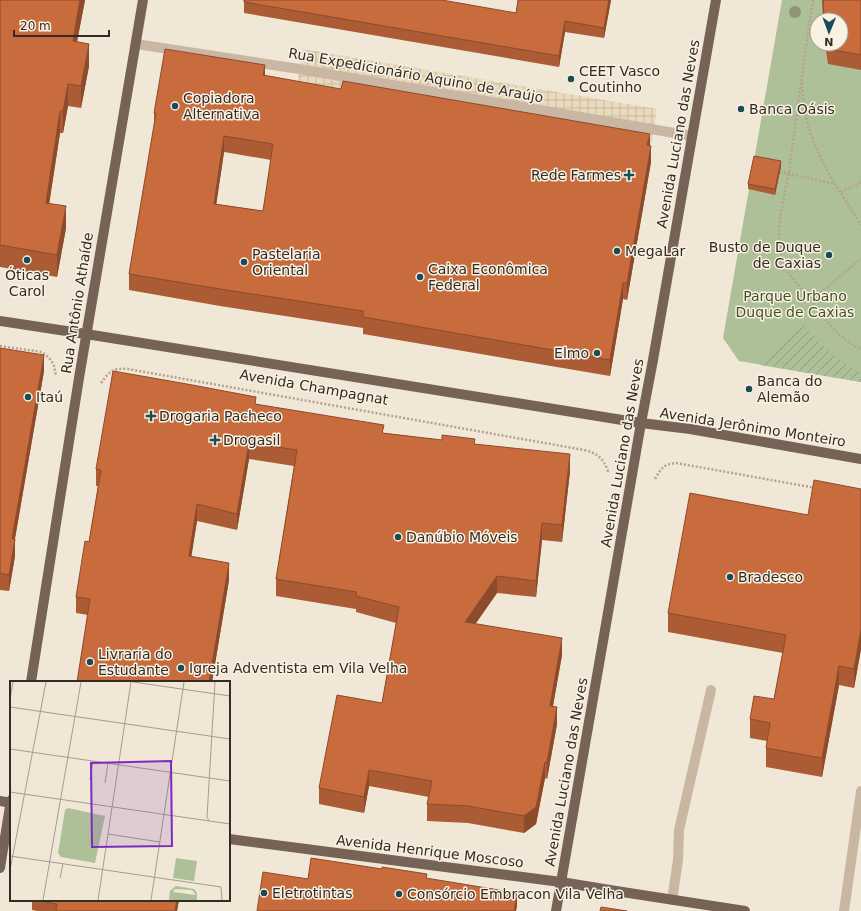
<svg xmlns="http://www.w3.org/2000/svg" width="861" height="911" font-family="'DejaVu Sans',sans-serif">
  <defs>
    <pattern id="garden-furrows" width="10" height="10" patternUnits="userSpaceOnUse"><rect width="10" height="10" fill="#aec097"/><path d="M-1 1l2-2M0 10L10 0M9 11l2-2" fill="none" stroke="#8e9c7b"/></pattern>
    <pattern id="plaza-grid" width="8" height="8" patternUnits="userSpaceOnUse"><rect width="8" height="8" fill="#eadabd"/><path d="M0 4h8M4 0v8" fill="none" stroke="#c9bba2"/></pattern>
  </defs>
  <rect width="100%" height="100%" fill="#f1e7d6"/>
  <path fill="#aec097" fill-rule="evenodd" d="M782,0H861V382L739,361L723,338ZM817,20H841V44H817Z"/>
  <polygon fill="url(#garden-furrows)" points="802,321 817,340 835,356 861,374 861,382 760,365"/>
  <polygon fill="url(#plaza-grid)" points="303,49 657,109 650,150 296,90"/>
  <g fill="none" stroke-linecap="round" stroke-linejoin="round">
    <g stroke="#b5a28d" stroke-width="2.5" stroke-dasharray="2 2" stroke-linecap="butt">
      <path d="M813,0C804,57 797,114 789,172C785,196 776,222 780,247C781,255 784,265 789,273C793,280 800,287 806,294C821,313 838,340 861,349"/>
      <path d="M802,82C803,96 804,111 808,125C818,161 841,193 861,225"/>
      <polyline points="780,172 836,184"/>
      <polyline points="841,192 861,182"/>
      <polyline points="811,300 861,259"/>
      <path d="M0,346L42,352C50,358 55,363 55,373L57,374"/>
      <path d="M101,383C110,371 112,368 128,369L584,450C597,453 603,458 608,471H610"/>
      <path d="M655,479C661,469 663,464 676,463L816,488"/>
    </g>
    <g stroke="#c9b7a3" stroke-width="10">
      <polyline points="136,44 299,69 692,136"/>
      <polyline points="672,900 678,860 679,830 711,690"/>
      <polyline points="844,911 861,791"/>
    </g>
    <g stroke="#766355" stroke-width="10">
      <polyline points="0,321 86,334 641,423 690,429 861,459"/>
      <polyline points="31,682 79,378 143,0"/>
      <polyline points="0,801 11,803"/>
      <polyline points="229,839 561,882 616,891 745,911"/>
      <polyline points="0,868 11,800"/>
      <polyline points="556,911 632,475 641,423 653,360 716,0"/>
    </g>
  </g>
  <circle fill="#8f9576" cx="795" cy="12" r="6"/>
  <g fill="#ac5c34" fill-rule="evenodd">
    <polygon points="0,0 85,0 77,41 89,66 81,108 68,106 63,133 60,133 49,203 66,228 57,277 0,267"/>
    <polygon points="611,0 604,38 565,32 559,67 244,13 244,2 516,13"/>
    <polygon points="822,0 861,0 861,70 828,64 825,44 841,44 841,20 823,20"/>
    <path d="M265,76L650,145L651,162L627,300L623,299L610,376L363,334V328L220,306L129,290V274L154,127V113ZM224,152L271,160L263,211L216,204Z"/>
    <polygon points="781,166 775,195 748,189 748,184"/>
    <polygon points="0,348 44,371 15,539 15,556 9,591 0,590"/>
    <polygon points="256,404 384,433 475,444 570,471 562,542 542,540 536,597 497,593 475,624 562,655 553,706 557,724 547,779 545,778 536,824 524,833 468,823 427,821 427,804 429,797 369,786 364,813 319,804 319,788 382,703 396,623 356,612 356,609 276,596 276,579 294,466 249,459 237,530 197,521 191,556 229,580 212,682 77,682 88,615 76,613 76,597 89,542 98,486 96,486 96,469"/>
    <polygon points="861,489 861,649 854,688 839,685 822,777 766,767 766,748 767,741 750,738 750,719 774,699 783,653 668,632 668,613"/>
    <polygon points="32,900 179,900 177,911 37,911 32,910"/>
  </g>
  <g fill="#8c4b2b">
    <polygon points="80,0 85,0 73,63 73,41"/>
    <polygon points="609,0 611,0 604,38 604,28"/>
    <polygon points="565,21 565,32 559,67 559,56"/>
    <polygon points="89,44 89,66 81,108 81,86"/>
    <polygon points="265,65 265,81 263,75"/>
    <polygon points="68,84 68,106 63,133 63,111"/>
    <polygon points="60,111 60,133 46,225 46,203"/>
    <polygon points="650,134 650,150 647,145"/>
    <polygon points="224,136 224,152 214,220 214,204"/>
    <polygon points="651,146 651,162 627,300 627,283"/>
    <polygon points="781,161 781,166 775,195 775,189"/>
    <polygon points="66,206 66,228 57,277 57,255"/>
    <polygon points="623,283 623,299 610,376 610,360"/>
    <polygon points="44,355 44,371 12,555 12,539"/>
    <polygon points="249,443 249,459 237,530 237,514"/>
    <polygon points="570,454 570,471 562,542 562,525"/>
    <polygon points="197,504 197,521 189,572 189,556"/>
    <polygon points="542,523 542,540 536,597 536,581"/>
    <polygon points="15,539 15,556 9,591 9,575"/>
    <polygon points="229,563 229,580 212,682 209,682"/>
    <polygon points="497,576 497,593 465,639 465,622"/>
    <polygon points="861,630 861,649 854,688 854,669"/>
    <polygon points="562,638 562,655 550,722 550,706"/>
    <polygon points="839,666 839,685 822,777 822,758"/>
    <polygon points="557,707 557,724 547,779 547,762"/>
    <polygon points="545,762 545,778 536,824 524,833 524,816"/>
    <polygon points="369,770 369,786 364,813 364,797"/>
    <polygon points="517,893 517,907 516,911 514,911"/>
    <polygon points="177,900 179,900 177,911 175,911"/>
  </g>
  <g fill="#c86b3d" stroke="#8c4b2b" fill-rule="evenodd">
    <polygon points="0,0 80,0 73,41 89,44 81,86 68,84 63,111 60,111 46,203 66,206 57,255 0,245"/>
    <polygon points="244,0 442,0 516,13 518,0 609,0 604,28 565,21 559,56 244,2"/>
    <polygon points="823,0 861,0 861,55 828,49 827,44 841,44 841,20 824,20"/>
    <path d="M165,49L265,65L263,75L341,89L343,81L650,134L647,145L651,146L627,283H623L610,360L363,317V311L220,289L129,274L156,113H154ZM224,136L273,144L263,211L214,204Z"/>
    <polygon points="754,156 781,161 775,189 748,184"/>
    <polygon points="0,348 44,355 12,539 15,539 9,575 0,573"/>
    <polygon points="113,371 187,384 256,397 255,404 384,425 382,433 442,440 442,435 475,439 474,444 570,454 562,525 542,523 536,581 497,576 465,622 562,638 550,706 557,707 547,762 545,762 536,807 524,816 468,806 427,804 432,781 369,770 364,797 319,788 337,695 382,703 399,607 356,596 356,592 276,579 297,450 249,443 237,514 197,504 189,556 229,563 209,682 77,682 90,599 76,597 85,541 89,542 101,470 96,469"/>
    <polygon points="814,480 861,489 861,630 854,669 839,666 822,758 766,748 770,723 750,719 754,696 774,699 786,635 668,613 690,493 808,515"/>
    <polygon points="311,858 382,869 382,867 427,874 426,878 517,893 514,911 257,911 263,872 308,879"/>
    <polygon points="33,900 177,900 175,911 56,911 57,904"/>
    <polygon points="601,907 627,911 600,911"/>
  </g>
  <g fill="#1a4c55" stroke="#f9f1e2" stroke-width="1.5">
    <circle cx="571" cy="79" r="4"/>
    <circle cx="175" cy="106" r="4"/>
    <circle cx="741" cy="109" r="4"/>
    <path d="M627 169h4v4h4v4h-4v4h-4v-4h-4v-4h4z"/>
    <circle cx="617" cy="251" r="4"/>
    <circle cx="829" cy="255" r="4"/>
    <circle cx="27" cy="260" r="4"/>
    <circle cx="244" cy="262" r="4"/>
    <circle cx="420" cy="277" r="4"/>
    <circle cx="597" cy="353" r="4"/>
    <circle cx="749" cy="389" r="4"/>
    <circle cx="28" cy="397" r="4"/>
    <path d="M149 410h4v4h4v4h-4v4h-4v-4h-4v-4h4z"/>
    <path d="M213 434h4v4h4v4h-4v4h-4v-4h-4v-4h4z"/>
    <circle cx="398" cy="537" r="4"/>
    <circle cx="730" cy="577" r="4"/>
    <circle cx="90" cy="662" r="4"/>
    <circle cx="181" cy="668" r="4"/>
    <circle cx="264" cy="893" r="4"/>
    <circle cx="399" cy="894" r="4"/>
  </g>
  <g text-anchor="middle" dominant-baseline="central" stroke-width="3" stroke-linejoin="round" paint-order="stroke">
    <g font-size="14" fill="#342b25" stroke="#f9f1e2" text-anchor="start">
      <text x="579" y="71">CEET Vasco<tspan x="579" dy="16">Coutinho</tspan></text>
      <text x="183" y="98">Copiadora<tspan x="183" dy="16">Alternativa</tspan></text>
      <text x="749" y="109">Banca Oásis</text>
      <text x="621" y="175" text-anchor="end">Rede Farmes</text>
      <text x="821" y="247" text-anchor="end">Busto de Duque<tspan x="821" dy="16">de Caxias</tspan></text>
      <text x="625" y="251">MegaLar</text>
      <text x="252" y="254">Pastelaria<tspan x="252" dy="16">Oriental</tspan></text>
      <text x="428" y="269">Caixa Econômica<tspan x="428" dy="16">Federal</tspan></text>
      <text x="27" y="275" text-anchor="middle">Óticas<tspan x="27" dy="16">Carol</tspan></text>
      <text x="589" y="353" text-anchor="end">Elmo</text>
      <text x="757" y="381">Banca do<tspan x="757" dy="16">Alemão</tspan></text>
      <text x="36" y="397">Itaú</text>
      <text x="159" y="416">Drogaria Pacheco</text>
      <text x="223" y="440">Drogasil</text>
      <text x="406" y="537">Danúbio Móveis</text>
      <text x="738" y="577">Bradesco</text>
      <text x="98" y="654">Livraria do<tspan x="98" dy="16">Estudante</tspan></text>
      <text x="189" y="668">Igreja Adventista em Vila Velha</text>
      <text x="272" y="893">Eletrotintas</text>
      <text x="407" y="894">Consórcio Embracon Vila Velha</text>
    </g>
    <g font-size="14" fill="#342b25" stroke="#f9f1e2">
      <text transform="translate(416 75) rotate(10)">Rua Expedicionário Aquino de Araújo</text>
      <text transform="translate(678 134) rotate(-80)">Avenida Luciano das Neves</text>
      <text transform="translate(77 303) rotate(-81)">Rua Antônio Athaíde</text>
      <text transform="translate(314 387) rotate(10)">Avenida Champagnat</text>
      <text transform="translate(753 427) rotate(9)">Avenida Jerônimo Monteiro</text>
      <text transform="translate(622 453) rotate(-80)">Avenida Luciano das Neves</text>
      <text transform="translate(566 772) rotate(-80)">Avenida Luciano das Neves</text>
      <text transform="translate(430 851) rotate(7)">Avenida Henrique Moscoso</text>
    </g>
    <g font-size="14" fill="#3f5228" stroke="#f9f1e2">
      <text x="795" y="296">Parque Urbano<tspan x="795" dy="16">Duque de Caxias</tspan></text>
    </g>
  </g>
  <g transform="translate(10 681)">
    <rect width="220" height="220" fill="#f1e7d6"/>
    <path d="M58,127L95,135L85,182L51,176L48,172L55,129ZM166,177L187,180L184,200L163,197ZM166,205L184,208L187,212V219H159L160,210ZM165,208L182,209L186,214L163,211Z" fill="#aec097" fill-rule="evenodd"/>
    <path fill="none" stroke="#a59c8f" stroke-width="1" d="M123,1L220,15M0,18L3,1M0,26L220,58M0,68L220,100M80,99L83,80M95,102L98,82M0,111L220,143M199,140L197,136L205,1M98,153L150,161M0,175L211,206L212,219M0,189L36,1M50,197L53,183M33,219L71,1M88,219L121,1M141,219L174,1"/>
    <path fill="#7b2cbf" fill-opacity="0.15" stroke="#7b2cbf" stroke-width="2" d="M161,80L162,165L82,166L81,82Z"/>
    <rect width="220" height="220" fill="none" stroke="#342b25" stroke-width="2"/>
  </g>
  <g transform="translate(829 32) rotate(181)"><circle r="19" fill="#f9f1e2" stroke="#aaa296"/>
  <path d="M0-3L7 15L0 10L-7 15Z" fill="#1a4c55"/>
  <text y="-6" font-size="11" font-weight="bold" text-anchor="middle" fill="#342b25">N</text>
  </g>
  <path d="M14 30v6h95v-6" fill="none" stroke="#342b25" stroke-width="2"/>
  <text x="20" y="30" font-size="12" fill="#342b25" stroke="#f9f1e2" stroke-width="3" paint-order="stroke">20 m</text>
</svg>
